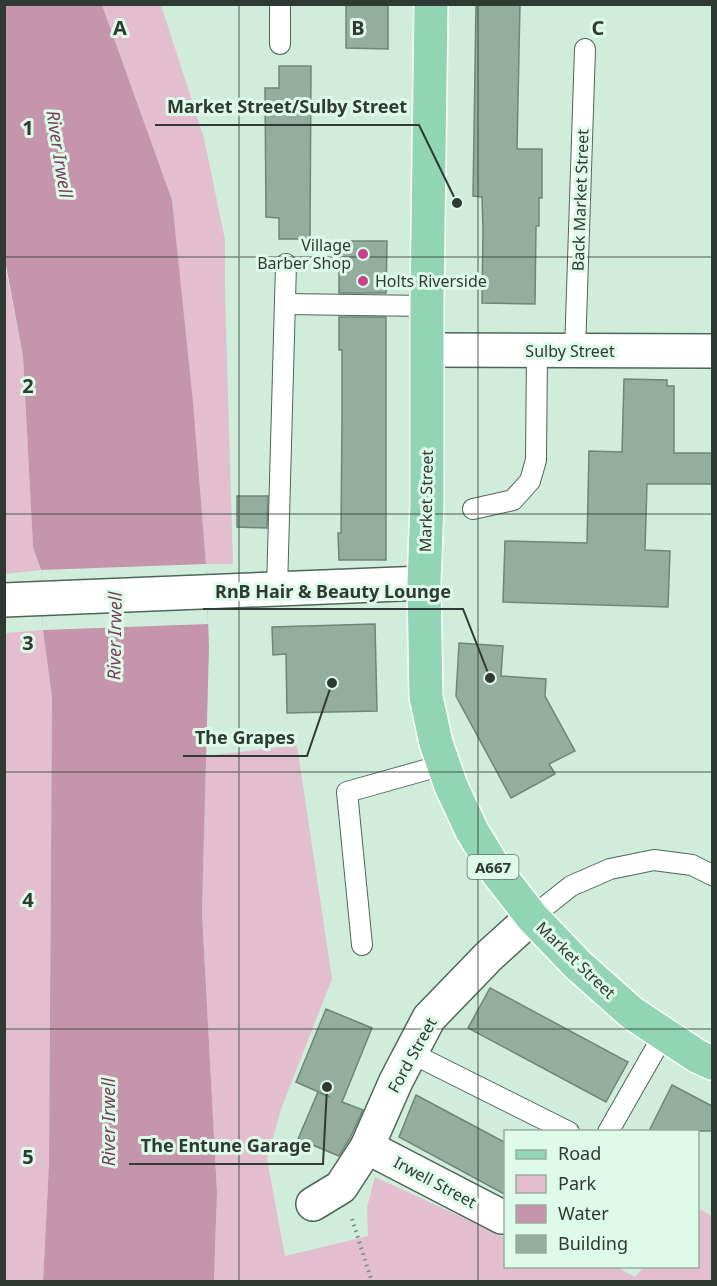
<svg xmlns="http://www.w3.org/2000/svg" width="717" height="1286" font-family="'Noto Sans',sans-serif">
  <rect width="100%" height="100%" fill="#d0eddc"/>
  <g fill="#e3becf">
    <polygon points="102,5 161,5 204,138 225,240 225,291 233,564 206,564 172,200"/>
    <polygon points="4,260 23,356 33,547 41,570 5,574"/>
    <polygon points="43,630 52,698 49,1164 43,1281 5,1282 5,633"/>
    <polygon points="297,745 332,979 281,1109 267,1159 285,1256 368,1236 367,1207 375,1177 505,1237 506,1266 617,1267 635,1277 644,1267 698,1266 698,1208 712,1216 712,1281 214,1281 217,1192 202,912 206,756"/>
  </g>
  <polygon fill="#c595ab" points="4,5 102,5 172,200 193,403 206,564 209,647 202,912 217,1192 214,1281 43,1281 49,1164 52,698 43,630 41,570 33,547 23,356 5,260"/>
  <polygon fill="#d0eddc" points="206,564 208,624 43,630 41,570"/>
  <g fill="#93ae9e" stroke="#6d8678" stroke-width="1.5">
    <polygon points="346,4 388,4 388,49 346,48"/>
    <polygon points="476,4 520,4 517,149 542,149 542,198 539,198 539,226 536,226 535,304 482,303 483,231 482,197 473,196"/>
    <polygon points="279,66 311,66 310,239 279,239 279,218 266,217 265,88 279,88"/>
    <polygon points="339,241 387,241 386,293 339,293"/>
    <polygon points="339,317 386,317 386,560 339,560 338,533 341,533 342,418 342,350 339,350"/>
    <polygon points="624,379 667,380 667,386 674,386 674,453 712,453 712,484 647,484 645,550 670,551 668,607 503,602 505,541 587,543 589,451 622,452"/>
    <polygon points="237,496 268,496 267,528 237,527"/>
    <polygon points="375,624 377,711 287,713 286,654 273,655 272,627"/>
    <polygon points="459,643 503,646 501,676 546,679 545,696 575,751 549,764 555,774 511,798 456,696"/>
    <polygon points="490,988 628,1062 606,1102 468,1028"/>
    <polygon points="326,1009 372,1028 342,1102 363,1110 350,1138 339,1156 298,1139 318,1092 330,1097 296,1082"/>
    <polygon points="672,1085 712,1106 712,1131 649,1131"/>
    <polygon points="416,1095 506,1143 506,1195 399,1137"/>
  </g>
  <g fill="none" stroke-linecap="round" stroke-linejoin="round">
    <defs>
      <g id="lane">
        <polyline points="280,4 280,44"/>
        <polyline points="285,304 427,306"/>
        <polyline points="575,351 585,49"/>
        <polyline points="473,509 513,500 530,481 536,460 537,351"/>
        <polyline points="277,589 286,264"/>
        <polyline points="532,917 571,886 610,869 654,860 692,865 712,875"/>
        <polyline points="362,945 347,792 443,765"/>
        <polyline points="411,1053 569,1132"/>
        <polyline points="608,1132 664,1034"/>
      </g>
      <g id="street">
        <polyline points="427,350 712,351"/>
        <polyline points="4,600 424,583"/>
        <polyline points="367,1147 502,1217"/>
        <polyline points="313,1204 341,1187 367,1147 396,1081 429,1018 489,956 532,917"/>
      </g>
      <polyline id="primary" points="431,4 427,306 427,504 424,583 426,697 436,743 451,786 472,831 497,872 532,917 578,965 632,1013 697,1056 712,1063"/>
    </defs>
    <use href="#lane" stroke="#4d6658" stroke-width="22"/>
    <use href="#street" stroke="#4d6658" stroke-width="36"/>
    <use href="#primary" stroke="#fff" stroke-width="36"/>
    <polyline stroke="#798d81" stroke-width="4" stroke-dasharray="1.5 4.5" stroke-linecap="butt" points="352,1219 372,1282"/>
    <use href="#lane" stroke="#fff" stroke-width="20"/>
    <use href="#street" stroke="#fff" stroke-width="33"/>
    <use href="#primary" stroke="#91d5b5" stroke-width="33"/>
  </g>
  <path fill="none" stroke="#2f3a34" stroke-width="1.5" stroke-opacity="0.55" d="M239,4V1282M478,4V1282M4,257H712M4,514H712M4,772H712M4,1029H712"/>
  <g fill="#c4438c" stroke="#defae9" stroke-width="2">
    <circle cx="363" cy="254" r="6"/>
    <circle cx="363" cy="281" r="6"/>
  </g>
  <g text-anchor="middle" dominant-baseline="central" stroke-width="6" stroke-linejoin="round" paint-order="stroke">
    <rect fill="#defae9" stroke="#64746a" stroke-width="1.5" x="467.5" y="855" width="51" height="24" rx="4.5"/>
    <g font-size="15" font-weight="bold" fill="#2f3a34">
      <text x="493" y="867">A667</text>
    </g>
    <g font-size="16" fill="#2f3a34" stroke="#defae9">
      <text transform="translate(580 200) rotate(-88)">Back Market Street</text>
      <text x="570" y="351">Sulby Street</text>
      <text transform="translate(426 501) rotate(-89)">Market Street</text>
      <text transform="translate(576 960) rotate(44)">Market Street</text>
      <text transform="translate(412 1055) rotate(-61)">Ford Street</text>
      <text transform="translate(435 1182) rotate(28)">Irwell Street</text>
    </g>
    <g font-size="16" fill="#2f3a34" stroke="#defae9" text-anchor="end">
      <text x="351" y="245">Village<tspan x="351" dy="18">Barber Shop</tspan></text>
      <text x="375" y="281" text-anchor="start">Holts Riverside</text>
    </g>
    <g font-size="18" font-style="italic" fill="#783b5b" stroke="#defae9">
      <text transform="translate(60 154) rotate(81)">River Irwell</text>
      <text transform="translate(114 636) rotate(-89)">River Irwell</text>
      <text transform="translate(108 1122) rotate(-90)">River Irwell</text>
    </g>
  </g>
  <g font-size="20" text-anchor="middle" font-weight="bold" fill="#2f3a34" stroke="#defae9" stroke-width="6" stroke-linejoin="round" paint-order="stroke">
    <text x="120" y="35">A</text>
    <text x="358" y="35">B</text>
    <text x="598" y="35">C</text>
    <text x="28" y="135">1</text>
    <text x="28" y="393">2</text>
    <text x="28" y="650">3</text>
    <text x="28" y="907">4</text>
    <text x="28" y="1164">5</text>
  </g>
  <path fill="none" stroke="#2f3a34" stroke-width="2" d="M457 203L419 125H155M490 678L463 609H203M332 683L307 756H183M327 1087L323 1164H129"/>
  <g fill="#2f3a34" stroke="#defae9" stroke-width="2">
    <circle cx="457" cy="203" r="6"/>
    <circle cx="490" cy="678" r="6"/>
    <circle cx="332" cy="683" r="6"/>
    <circle cx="327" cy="1087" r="6"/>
  </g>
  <g font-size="18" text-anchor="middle" font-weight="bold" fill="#2f3a34" stroke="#defae9" stroke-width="6" stroke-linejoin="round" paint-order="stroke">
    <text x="287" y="113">Market Street/Sulby Street</text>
    <text x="333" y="598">RnB Hair &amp; Beauty Lounge</text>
    <text x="245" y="744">The Grapes</text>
    <text x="226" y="1152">The Entune Garage</text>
  </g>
  <rect width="717" height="1286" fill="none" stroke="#2f3a34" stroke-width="12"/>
  <rect x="504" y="1130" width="195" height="138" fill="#defae9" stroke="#98ada1" stroke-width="1.5"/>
  <rect x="516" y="1150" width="30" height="9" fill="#91d5b5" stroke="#98ada1" stroke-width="1.5"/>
  <text x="558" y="1160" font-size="18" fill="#2f3a34">Road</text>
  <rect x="516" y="1175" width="30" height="18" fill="#e3becf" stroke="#98ada1" stroke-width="1.5"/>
  <text x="558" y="1190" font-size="18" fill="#2f3a34">Park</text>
  <rect x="516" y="1205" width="30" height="18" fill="#c595ab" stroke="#98ada1" stroke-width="1.5"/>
  <text x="558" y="1220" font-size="18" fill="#2f3a34">Water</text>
  <rect x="516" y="1235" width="30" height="18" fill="#93ae9e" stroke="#98ada1" stroke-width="1.5"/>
  <text x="558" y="1250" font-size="18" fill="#2f3a34">Building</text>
</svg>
